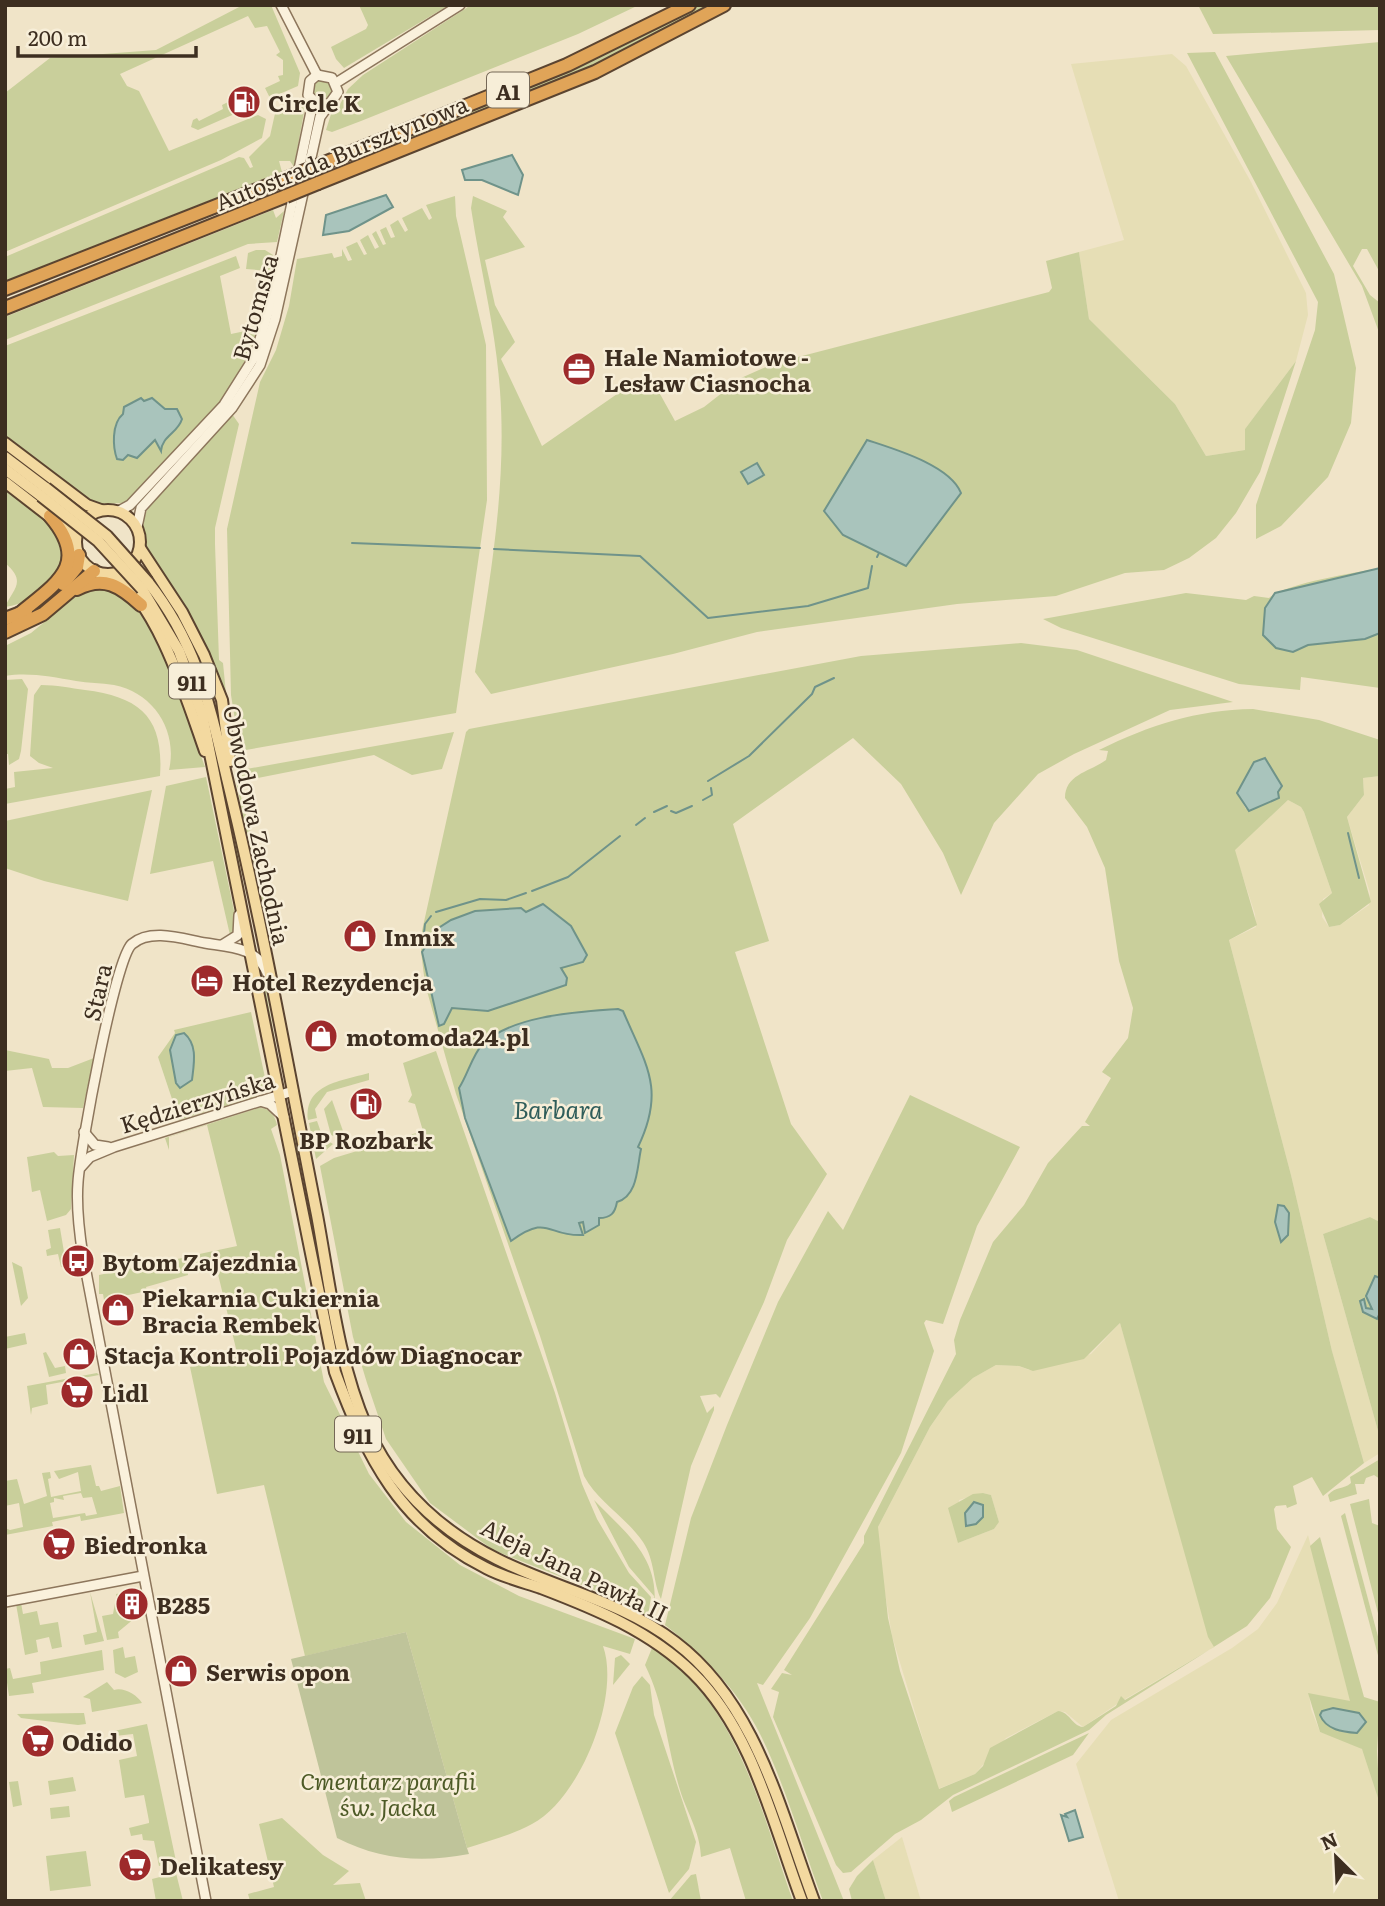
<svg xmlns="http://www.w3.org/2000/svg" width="1385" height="1906" font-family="Literata,serif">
  <rect width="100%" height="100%" fill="#f0e4c8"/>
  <g fill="#e6deb5" fill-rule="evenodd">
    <polygon points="1172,54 1186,66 1251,182 1306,293 1308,315 1296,361 1245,429 1245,450 1206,456 1175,404 1089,319 1079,252 1124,240 1071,64"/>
    <polygon points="1380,776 1380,1222 1370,1217 1323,1234 1380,1438 1380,1453 1364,1463 1332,1351 1291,1175 1229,940 1256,927 1255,914 1234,850 1288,800 1301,807 1304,812 1332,893 1323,899 1322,917 1329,927 1340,925 1369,905 1370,893 1347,817 1364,795 1363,778"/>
    <path d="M1120,1323L1214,1647L1120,1702L1083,1727L1065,1712L1058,1711L1006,1738L975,1774L938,1789L892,1636L877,1544L878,1527L930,1427L948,1401L973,1378L996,1365L1019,1366L1029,1370L1091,1354ZM983,1493L991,1495L999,1522L994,1529L958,1543L959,1500Z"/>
    <polygon points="1308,1535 1351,1702 1309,1694 1311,1709 1320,1732 1358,1745 1366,1754 1380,1804 1380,1901 1119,1901 1076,1764 1111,1720 1232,1648 1258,1629 1277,1603"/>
    <polygon points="902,1837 921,1901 886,1901 873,1860"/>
  </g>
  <g fill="#c9cf9b" fill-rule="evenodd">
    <polygon points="243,5 271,5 300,73 298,86 270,98 265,88 280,81 278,76 283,75 283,60 276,55 280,52 267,26 255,28 248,16 120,74 127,86 139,91 169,151 258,115 266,119 262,138 221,160 5,252 5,93 50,58 156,50"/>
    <polygon points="359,5 449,5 344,68 336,59 331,47 366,29 368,25"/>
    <polygon points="471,5 639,5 578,34 361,121 332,132 326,130 332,111 338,108 348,89 363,75"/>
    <polygon points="697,5 716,5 591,69 589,67 354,163 352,157 664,23"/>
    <polygon points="1198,5 1380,5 1380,30 1213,34"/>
    <polygon points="1380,42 1380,281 1379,271 1367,249 1362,249 1353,266 1370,295 1380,303 1380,335 1362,286 1226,56"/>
    <polygon points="1215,52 1334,274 1356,368 1351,423 1328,477 1281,526 1256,539 1256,505 1315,330 1318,302 1187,53"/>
    <circle cx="322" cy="90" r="10"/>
    <polygon points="228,102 231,112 238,109 239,112 198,130 191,127 193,120 197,118 199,121 223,109 222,105"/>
    <polygon points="291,104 305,107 294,167 290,161 279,161 282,172 5,281 5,257 239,157 244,158 250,168 253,167 249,157 270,136 276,109"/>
    <polygon points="455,196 456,216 486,345 487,500 456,713 240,751 231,695 227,529 260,382 276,350 289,306 297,259 332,253 334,258 342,256 342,249 348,261 352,260 346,247 357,242 364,255 367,254 360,240 368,235 375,249 379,247 372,234 376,231 383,245 386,244 380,230 386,227 391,238 395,237 390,225 398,220 405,232 408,230 402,218 422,208 429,220 432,218 426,205"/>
    <path d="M473,196L507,211L503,217L525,247L485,260L495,305L515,342L501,359L542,446L633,383L655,385L675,421L704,407L741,378L775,363L1049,292L1052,288L1046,261L1079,252L1089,319L1175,404L1206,456L1245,450V429L1296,361L1260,472L1236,513L1216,538L1189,558L1164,570L1125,573L1056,596L957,604L757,632L673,654L491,694L475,672C490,580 507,485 500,391C496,330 480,268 471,208Z"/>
    <polygon points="273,210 276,218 284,211 277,242 248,244 5,340 5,317"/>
    <polygon points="256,250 265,250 273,255 271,271 246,269 248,253"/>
    <polygon points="236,256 240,268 220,276 231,334 260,328 244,363 243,374 199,429 135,495 125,503 93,504 5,437 5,346"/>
    <path d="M232,414L239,424L215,528V544L219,660L223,663L228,714C217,676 204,640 184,605C173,587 154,571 147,552C141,539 141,517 150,506Z"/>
    <path d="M5,488C36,512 91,543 48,584C35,598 24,604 5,607C12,590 28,582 5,563Z"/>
    <path d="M1380,568V688L1301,677L1300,690L1239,684L1061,628L1043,619L1186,593L1246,600L1254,596L1269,598C1286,583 1355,573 1380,568Z"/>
    <path d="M109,586L137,608L164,653L205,767L169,770C178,731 154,693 114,685C101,683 88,683 76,681C52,677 29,672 5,676V646L31,633L86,588Z"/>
    <path d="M1021,643L1077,650L1233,702L1170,710L1074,754L1038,774L994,823L961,895L943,853L901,784L853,738L733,824L769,941L735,952L791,1124L827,1174L787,1240L764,1302L720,1398L716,1394L700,1396L707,1413L714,1406V1410L691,1466L661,1599C653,1583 655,1560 643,1542C626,1517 598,1502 584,1476L540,1336L456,1094L425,984L421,951L422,931L466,732L469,729L861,656Z"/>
    <polygon points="22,679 28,689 21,751 19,759 9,765 8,754 5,754 5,680"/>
    <path d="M41,685C56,685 71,688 85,690C141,697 164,718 160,776L5,804V789L15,787L14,772L53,768L39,763L30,756L34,695Z"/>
    <path d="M1253,709L1319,720L1380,740V776L1363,778L1364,795L1347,817L1371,902L1340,925L1329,927L1319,904L1332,893L1304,812L1301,807L1288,800L1235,850L1257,925L1229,940L1291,1175L1332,1351L1364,1463L1323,1496L1312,1477L1293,1486L1297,1504L1287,1508L1286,1505L1276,1506L1274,1509L1277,1529L1291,1547L1270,1598L1247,1626L1106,1715L1089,1730L953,1795L921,1820L895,1834L851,1872L843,1873L836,1865L773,1717L779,1692L771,1689L782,1673L792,1675L784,1670L864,1543V1536L956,1354L954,1340L960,1320L993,1242L1024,1205L1048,1163L1082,1126H1090L1085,1122L1111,1078L1102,1072L1128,1038L1133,1008L1119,961L1105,868L1087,827L1065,798C1065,774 1090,772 1106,760L1108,751L1099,750C1150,725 1196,710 1253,709ZM1264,758L1278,780L1279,789L1259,807L1246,809L1237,793L1254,762ZM1120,1323L1208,1637L1214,1647L1125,1700L1121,1696L1116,1706L1083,1727C1072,1726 1070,1712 1058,1711L990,1748L983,1766L975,1774L939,1789L900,1671L888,1618L878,1527L930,1427L948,1401L973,1378L996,1365L1019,1366L1033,1371L1084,1359Z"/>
    <polygon points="454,732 442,769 412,775 374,755 243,781 241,770"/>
    <polygon points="234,771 260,867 271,958"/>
    <polygon points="223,773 255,948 219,774"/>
    <polygon points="206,777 237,925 230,935 213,861 150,874 166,786"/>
    <polygon points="152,790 128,901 44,881 5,868 5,821"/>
    <polygon points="258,967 262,969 283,1084 281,1082"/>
    <polygon points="251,1012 267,1087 255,1097 179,1120 158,1057 175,1033 174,1030"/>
    <polygon points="5,1050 49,1059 52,1068 68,1068 94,1058 83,1108 43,1107 32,1068 5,1071"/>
    <polygon points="436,1051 555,1393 582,1484 597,1519 629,1573 651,1597 648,1616 605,1594 493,1550 430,1503 386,1439 367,1383 353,1337 320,1166 334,1158 423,1131 415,1104 408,1102 412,1095 403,1063"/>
    <path d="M369,1073V1080L327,1092L315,1109L317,1118L308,1120C304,1084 341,1081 369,1073Z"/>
    <path d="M910,1095L1020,1147L977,1226L943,1324L926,1320L924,1323L934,1351L901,1453L810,1618L763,1685L757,1683L844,1901H823C803,1848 785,1784 760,1734C739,1691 702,1654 665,1625L691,1518L727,1425L778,1302L828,1211L843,1230Z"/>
    <polygon points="332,1100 343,1131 336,1137 331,1135 324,1109"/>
    <path d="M258,1108C269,1107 275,1115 277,1125L271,1129L280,1155L324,1382L369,1474L406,1522L460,1565L519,1596L635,1639L630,1654L603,1646C621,1696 580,1799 532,1824C512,1835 488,1841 467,1848L406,1632L305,1656L264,1485L217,1494L190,1367L238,1357L217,1270L195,1273L190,1256L237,1246L207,1125L169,1137V1150L165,1138Z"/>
    <polygon points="317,1121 323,1138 333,1144 316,1159 309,1123"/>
    <polygon points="291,1127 293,1127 340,1356 353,1407 337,1356"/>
    <polygon points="54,1152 58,1156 74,1155 71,1209 66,1215 47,1221 40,1190 32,1192 27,1157"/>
    <polygon points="1370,1217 1380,1222 1380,1278 1375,1276 1367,1292 1372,1309 1366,1309 1360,1300 1361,1308 1379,1320 1380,1438 1323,1234"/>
    <polygon points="60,1228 64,1252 76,1250 79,1266 76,1269 61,1267 58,1254 47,1256 46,1250 51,1248 48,1230"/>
    <polygon points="187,1257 188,1275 146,1287 147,1291 110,1299 104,1300 103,1294 99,1294 99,1275"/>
    <polygon points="12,1262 22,1267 28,1298 21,1306"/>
    <polygon points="25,1333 27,1344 5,1349 5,1337"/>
    <polygon points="46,1352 55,1368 65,1366 66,1373 49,1377 43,1353"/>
    <polygon points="97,1373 99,1375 46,1385 48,1404 32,1408 31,1415 27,1386"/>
    <path d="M1380,1459V1479L1374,1475L1366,1478L1364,1484H1355L1357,1494L1330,1502L1328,1495C1336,1486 1343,1490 1351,1483L1350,1477Z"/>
    <path d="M91,1465L96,1486H99L101,1491L120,1486L124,1513L81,1521L80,1516L52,1522L53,1526L5,1535V1528L10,1530L23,1527L19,1503L5,1506V1481L17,1479L24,1504L47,1496L42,1473L50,1472L51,1478L48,1479L51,1497L81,1491L78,1472L59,1479L54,1471ZM81,1493L83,1498L92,1497L97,1514L86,1516L85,1513L53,1518L50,1503L54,1502V1498L64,1500L63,1496Z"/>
    <polygon points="983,1493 991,1495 999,1522 994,1529 958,1543 948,1508 973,1494"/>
    <polygon points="1369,1499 1372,1523 1380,1526 1380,1621 1350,1504"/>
    <path d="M594,1500C629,1536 665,1562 652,1618L654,1596L629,1567Z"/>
    <polygon points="1345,1513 1380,1644 1380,1663 1341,1516"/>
    <path d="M1320,1537L1364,1697L1380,1702L1377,1751L1380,1804L1362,1749L1320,1732L1308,1693L1350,1701L1310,1546ZM1333,1708L1359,1713L1357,1733L1342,1732L1328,1726Z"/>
    <polygon points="90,1592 104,1641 85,1645 83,1635 97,1632"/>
    <polygon points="129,1592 131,1600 140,1599 142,1605 137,1606 135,1618 118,1632 119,1638 107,1640 102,1616 113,1614 115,1603 129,1600 117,1598 116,1594"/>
    <polygon points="21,1603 23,1614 37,1611 40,1625 58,1622 62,1647 52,1649 49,1637 36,1640 38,1652 25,1655 16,1604"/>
    <polygon points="123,1647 125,1658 135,1656 138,1672 125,1678 115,1673 113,1650"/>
    <path d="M652,1648C737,1699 762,1815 793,1901H746L730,1848L701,1857C700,1831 687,1813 680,1790C667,1748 665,1705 645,1665Z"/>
    <polygon points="102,1650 104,1670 32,1683 34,1693 9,1696 5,1669 10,1668 13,1679 41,1674 40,1662"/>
    <polygon points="621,1655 630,1664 613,1685 615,1658"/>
    <polygon points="642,1676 650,1685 654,1715 696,1842 689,1869 669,1893 615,1733 633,1687"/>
    <path d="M107,1682L114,1690C124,1687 137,1695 142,1703L92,1712L90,1699L83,1697Z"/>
    <polygon points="84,1713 86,1724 78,1725 21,1718 17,1714"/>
    <polygon points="147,1724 176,1861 159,1866 154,1841 143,1840 142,1834 131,1836 129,1828 149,1823 149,1821 144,1795 125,1798 119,1760 137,1756 133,1734 115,1736 114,1731"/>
    <polygon points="1089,1733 1073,1755 952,1812 949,1801 954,1797"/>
    <polygon points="73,1777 76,1791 50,1795 48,1781"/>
    <polygon points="18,1781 22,1805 13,1807 9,1782"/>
    <polygon points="69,1806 70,1817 51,1819 50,1808"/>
    <polygon points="282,1818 323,1855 349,1871 333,1885 360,1883 366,1901 250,1901 248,1894 274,1887 259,1824"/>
    <polygon points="86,1851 91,1886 50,1891 46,1856"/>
    <polygon points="873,1860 886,1901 852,1901 849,1889 857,1876"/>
    <polygon points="176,1873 183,1901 156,1901 152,1879"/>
    <polygon points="696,1874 701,1901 669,1901 691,1875"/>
  </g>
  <path fill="#bfc49a" d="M406,1632L467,1848L469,1854C421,1863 380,1860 337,1838L291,1659Z"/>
  <g fill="#a9c4bc" stroke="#6f938a" stroke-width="2">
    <polygon points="512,155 523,175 518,195 482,180 465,180 462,170"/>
    <polygon points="386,195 393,207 349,231 323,235 326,215"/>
    <path d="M141,398L144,401L152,398L165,409H177L182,419C178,433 162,436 161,451L155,440L137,458L128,455L123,460L117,459C113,448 111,424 123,414L124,407Z"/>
    <path d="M867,440C894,449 950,465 961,493L906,566L843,535L824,511Z"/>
    <polygon points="757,463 764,475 748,484 741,472"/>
    <polygon points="1380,568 1380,633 1365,639 1308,645 1293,652 1276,648 1263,635 1265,608 1275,593"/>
    <polygon points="1265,758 1282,786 1278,792 1279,798 1249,811 1237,793 1254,762"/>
    <polygon points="543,904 571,926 587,955 583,962 561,968 567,978 566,985 488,1011 452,1008 444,1024 439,1026 422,952 437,929 451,920 475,911 521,908 526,912"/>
    <path d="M618,1009L623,1011C646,1065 666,1089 638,1147L641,1149C637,1167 638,1196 617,1202C615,1213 611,1218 599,1218V1225L585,1233L583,1222L579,1223L583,1235C546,1237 550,1213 511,1241L465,1118L459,1088C467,1076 473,1054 482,1045C511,1015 579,1012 618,1009Z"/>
    <path d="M184,1033C198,1045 194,1063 192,1080L180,1088L176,1083L170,1050L176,1035Z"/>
    <polygon points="1278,1205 1284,1206 1289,1213 1288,1235 1281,1242 1275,1222"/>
    <polygon points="1375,1276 1380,1278 1380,1313 1377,1319 1363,1312 1360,1301 1364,1299 1366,1308 1372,1309 1366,1296"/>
    <polygon points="974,1502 983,1505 983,1517 976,1524 966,1526 965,1513"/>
    <path d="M1333,1708L1359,1713L1366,1722L1357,1733C1343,1732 1326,1730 1320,1715L1322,1711Z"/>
    <polygon points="1075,1810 1083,1837 1069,1841 1061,1815 1067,1817 1065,1814"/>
  </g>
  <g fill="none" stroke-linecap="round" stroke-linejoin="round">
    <g stroke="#6f938a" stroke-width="2">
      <polyline points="352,543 480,548"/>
      <polyline points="494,549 640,556 708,618 808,606 868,588 872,566"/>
      <polyline points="877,557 879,553"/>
      <polyline points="708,781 749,756 812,694 815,687 834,678"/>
      <polyline points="703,800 712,795 711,788"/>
      <polyline points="671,811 676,813 692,806"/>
      <polyline points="654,812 667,806"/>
      <polyline points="636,825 645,818"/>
      <polyline points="1348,833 1359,878"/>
      <polyline points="532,891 568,877 620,836"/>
      <polyline points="436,912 480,899 506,900 526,893"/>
      <polyline points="423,942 425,924 431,916"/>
    </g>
    <defs>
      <g id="minor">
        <polyline points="281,5 317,75"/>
        <polyline points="336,83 460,5"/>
        <polyline points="119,511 130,505 224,405 255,356 272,299 313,102"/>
        <polyline points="137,527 141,508 232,408 260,365 275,319 320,117 338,92 332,78 317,75 310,81 308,95 317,104 329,104"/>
        <polyline points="222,945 238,935 239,915"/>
        <polyline points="260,1101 270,1104 284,1117"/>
        <polyline points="84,1132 95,1145 108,1147"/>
        <polyline points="81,1167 90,1157 114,1147 293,1091"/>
        <polyline points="5,1602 143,1576"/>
        <path d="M206,1901L83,1256C79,1231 76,1207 78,1182C80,1150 115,958 132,944C151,928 183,939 205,943C230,947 257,947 267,973"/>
      </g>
      <g id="major">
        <polyline points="5,443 87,505 101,510"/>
        <polyline points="5,457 46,488"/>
        <polyline points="5,469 41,496"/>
        <polyline points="5,482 76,537"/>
        <circle cx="108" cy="542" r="32"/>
        <polyline points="140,548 182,612 204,655 222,700 230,761"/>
        <path d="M112,574C157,600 188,703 205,751"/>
        <path d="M148,582C200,647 211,713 230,791C264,931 289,1074 317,1215C330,1285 338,1362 367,1428C394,1488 439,1530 497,1559C556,1589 622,1601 675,1642C756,1703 780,1810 814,1901"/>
        <path d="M142,589L179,651L202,714L335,1372C367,1458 400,1525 486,1568C503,1577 523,1582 541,1588C596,1609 650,1631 693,1673C753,1732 773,1824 802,1901"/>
      </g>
      <g id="highway">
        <polyline points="322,164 567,65 689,5"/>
        <polyline points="318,183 595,72 724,5"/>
        <polyline points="5,289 290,177"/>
        <polyline points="5,308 286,196"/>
        <polyline points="63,584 77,567 79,555"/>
        <path d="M77,589C104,575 120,586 141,605"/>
        <path d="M19,614C57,583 91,564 50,516"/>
        <polyline points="5,619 26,611"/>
        <polyline points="5,632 43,614 94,571"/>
      </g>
    </defs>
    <use href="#minor" stroke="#8d765c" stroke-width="12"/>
    <use href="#major" stroke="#5b4430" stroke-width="14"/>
    <use href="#highway" stroke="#5b4430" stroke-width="16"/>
    <use href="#minor" stroke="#faf1dc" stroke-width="9"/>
    <use href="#major" stroke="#f3d9a0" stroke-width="10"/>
    <use href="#highway" stroke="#e0a458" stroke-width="12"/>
    <defs>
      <g id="major-bridge">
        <polyline points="46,488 107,536 148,582"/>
        <polyline points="41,496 98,541 142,589"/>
      </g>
      <g id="highway-bridge">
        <polyline points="290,177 322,164"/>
        <polyline points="286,196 318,183"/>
      </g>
    </defs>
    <use href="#major-bridge" stroke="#5b4430" stroke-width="14" stroke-linecap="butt"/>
    <use href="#highway-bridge" stroke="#5b4430" stroke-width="16" stroke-linecap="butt"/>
    <use href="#major-bridge" stroke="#f3d9a0" stroke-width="10"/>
    <use href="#highway-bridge" stroke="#e0a458" stroke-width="12"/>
  </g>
  <defs>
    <symbol id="fuel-disc" viewBox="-11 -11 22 22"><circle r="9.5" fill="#9e2a2b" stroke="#f7eed8"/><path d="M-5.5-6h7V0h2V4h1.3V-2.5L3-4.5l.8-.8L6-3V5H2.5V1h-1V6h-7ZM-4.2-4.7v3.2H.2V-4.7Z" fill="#fff"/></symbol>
    <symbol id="office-disc" viewBox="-11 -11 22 22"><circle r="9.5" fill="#9e2a2b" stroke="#f7eed8"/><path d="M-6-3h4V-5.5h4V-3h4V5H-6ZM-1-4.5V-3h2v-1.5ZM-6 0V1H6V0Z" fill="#fff"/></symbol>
    <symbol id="shop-disc" viewBox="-11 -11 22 22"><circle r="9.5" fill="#9e2a2b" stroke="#f7eed8"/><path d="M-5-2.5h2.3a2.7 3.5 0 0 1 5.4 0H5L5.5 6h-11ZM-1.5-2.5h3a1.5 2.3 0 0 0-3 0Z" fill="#fff"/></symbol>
    <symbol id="hotel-disc" viewBox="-11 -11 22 22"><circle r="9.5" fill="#9e2a2b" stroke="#f7eed8"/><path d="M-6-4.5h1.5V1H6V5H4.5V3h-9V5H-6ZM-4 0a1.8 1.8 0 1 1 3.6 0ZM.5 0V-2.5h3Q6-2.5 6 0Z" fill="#fff"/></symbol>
    <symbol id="bus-disc" viewBox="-11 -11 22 22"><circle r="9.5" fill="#9e2a2b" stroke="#f7eed8"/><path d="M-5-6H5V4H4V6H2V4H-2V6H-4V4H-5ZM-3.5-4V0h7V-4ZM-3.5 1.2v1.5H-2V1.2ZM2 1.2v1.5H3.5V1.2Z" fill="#fff"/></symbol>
    <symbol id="supermarket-disc" viewBox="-11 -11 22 22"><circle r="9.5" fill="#9e2a2b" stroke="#f7eed8"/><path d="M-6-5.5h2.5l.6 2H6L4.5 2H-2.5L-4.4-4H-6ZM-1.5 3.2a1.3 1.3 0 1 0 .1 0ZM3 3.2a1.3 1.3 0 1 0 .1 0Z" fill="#fff"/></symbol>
    <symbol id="building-disc" viewBox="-11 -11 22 22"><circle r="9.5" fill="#9e2a2b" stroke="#f7eed8"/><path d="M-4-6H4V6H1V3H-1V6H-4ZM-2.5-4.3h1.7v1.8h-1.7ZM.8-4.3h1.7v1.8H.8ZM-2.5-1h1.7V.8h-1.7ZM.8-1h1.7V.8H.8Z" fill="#fff"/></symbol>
  </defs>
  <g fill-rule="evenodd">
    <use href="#fuel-disc" x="225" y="83" width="38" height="38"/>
    <use href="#office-disc" x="560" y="350" width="38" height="38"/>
    <use href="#shop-disc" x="341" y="917" width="38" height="38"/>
    <use href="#hotel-disc" x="188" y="962" width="38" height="38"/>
    <use href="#shop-disc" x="302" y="1017" width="38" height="38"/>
    <use href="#fuel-disc" x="347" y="1085" width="38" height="38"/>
    <use href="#bus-disc" x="59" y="1242" width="38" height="38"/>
    <use href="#shop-disc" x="99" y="1291" width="38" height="38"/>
    <use href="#shop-disc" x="60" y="1335" width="38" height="38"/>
    <use href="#supermarket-disc" x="58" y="1373" width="38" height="38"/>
    <use href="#supermarket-disc" x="40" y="1525" width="38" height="38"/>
    <use href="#building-disc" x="113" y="1585" width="38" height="38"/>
    <use href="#shop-disc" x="162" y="1652" width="38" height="38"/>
    <use href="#supermarket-disc" x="19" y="1722" width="38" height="38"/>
    <use href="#supermarket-disc" x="116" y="1846" width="38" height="38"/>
  </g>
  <g text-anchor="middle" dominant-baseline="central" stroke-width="5" stroke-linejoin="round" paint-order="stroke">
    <g fill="#f7eed8" stroke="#756857" stroke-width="2">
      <rect x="487" y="72.5" width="42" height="35" rx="5"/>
      <rect x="169" y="663.5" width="46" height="35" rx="5"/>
      <rect x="335" y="1416.5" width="46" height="35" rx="5"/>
    </g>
    <g font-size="21" font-weight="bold" fill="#3d2e20">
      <text x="508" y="90">A1</text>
      <text x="192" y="681">911</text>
      <text x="358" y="1434">911</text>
    </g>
    <g font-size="23" font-weight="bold" fill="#3d2e20" stroke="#f7eed8" text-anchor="start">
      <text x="268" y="102">Circle K</text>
      <text x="604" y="356">Hale Namiotowe -<tspan x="604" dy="26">Lesław Ciasnocha</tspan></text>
      <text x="384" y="936">Inmix</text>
      <text x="232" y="981">Hotel Rezydencja</text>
      <text x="346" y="1036">motomoda24.pl</text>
      <text x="366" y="1139" text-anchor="middle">BP Rozbark</text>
      <text x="102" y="1261">Bytom Zajezdnia</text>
      <text x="142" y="1297">Piekarnia Cukiernia<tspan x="142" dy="26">Bracia Rembek</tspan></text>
      <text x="104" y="1354">Stacja Kontroli Pojazdów Diagnocar</text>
      <text x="102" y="1392">Lidl</text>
      <text x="84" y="1544">Biedronka</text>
      <text x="156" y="1604">B285</text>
      <text x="206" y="1671">Serwis opon</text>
      <text x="62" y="1741">Odido</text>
      <text x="160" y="1865">Delikatesy</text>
    </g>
    <g font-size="23" fill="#3d2e20" stroke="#f7eed8">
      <text transform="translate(341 152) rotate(-22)">Autostrada Bursztynowa</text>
      <text transform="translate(254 307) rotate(-74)">Bytomska</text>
      <text transform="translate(258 825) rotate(78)">Obwodowa Zachodnia</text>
      <text transform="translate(96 992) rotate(-77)">Stara</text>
      <text transform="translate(197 1101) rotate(-17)">Kędzierzyńska</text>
      <text transform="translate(575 1569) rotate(26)">Aleja Jana Pawła II</text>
    </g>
    <g font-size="23" font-style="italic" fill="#4d5a26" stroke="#f7eed8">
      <text x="388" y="1780">Cmentarz parafii<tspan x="388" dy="26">św. Jacka</tspan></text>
    </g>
    <g font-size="24" font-style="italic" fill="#2f5d5a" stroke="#f7eed8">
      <text x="558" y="1108">Barbara</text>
    </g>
  </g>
  <rect width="1385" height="1906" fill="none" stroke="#3d2e20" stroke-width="14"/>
  <g transform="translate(1336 1857) rotate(336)" stroke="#f7eed8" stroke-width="5" paint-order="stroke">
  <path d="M0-5L12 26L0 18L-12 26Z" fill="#3d2e20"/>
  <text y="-10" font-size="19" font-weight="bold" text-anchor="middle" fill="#3d2e20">N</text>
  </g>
  <path d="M18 46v10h178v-10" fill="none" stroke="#3d2e20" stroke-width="3.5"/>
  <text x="28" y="46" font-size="21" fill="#3d2e20" stroke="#f7eed8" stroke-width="5" paint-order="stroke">200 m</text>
</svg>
